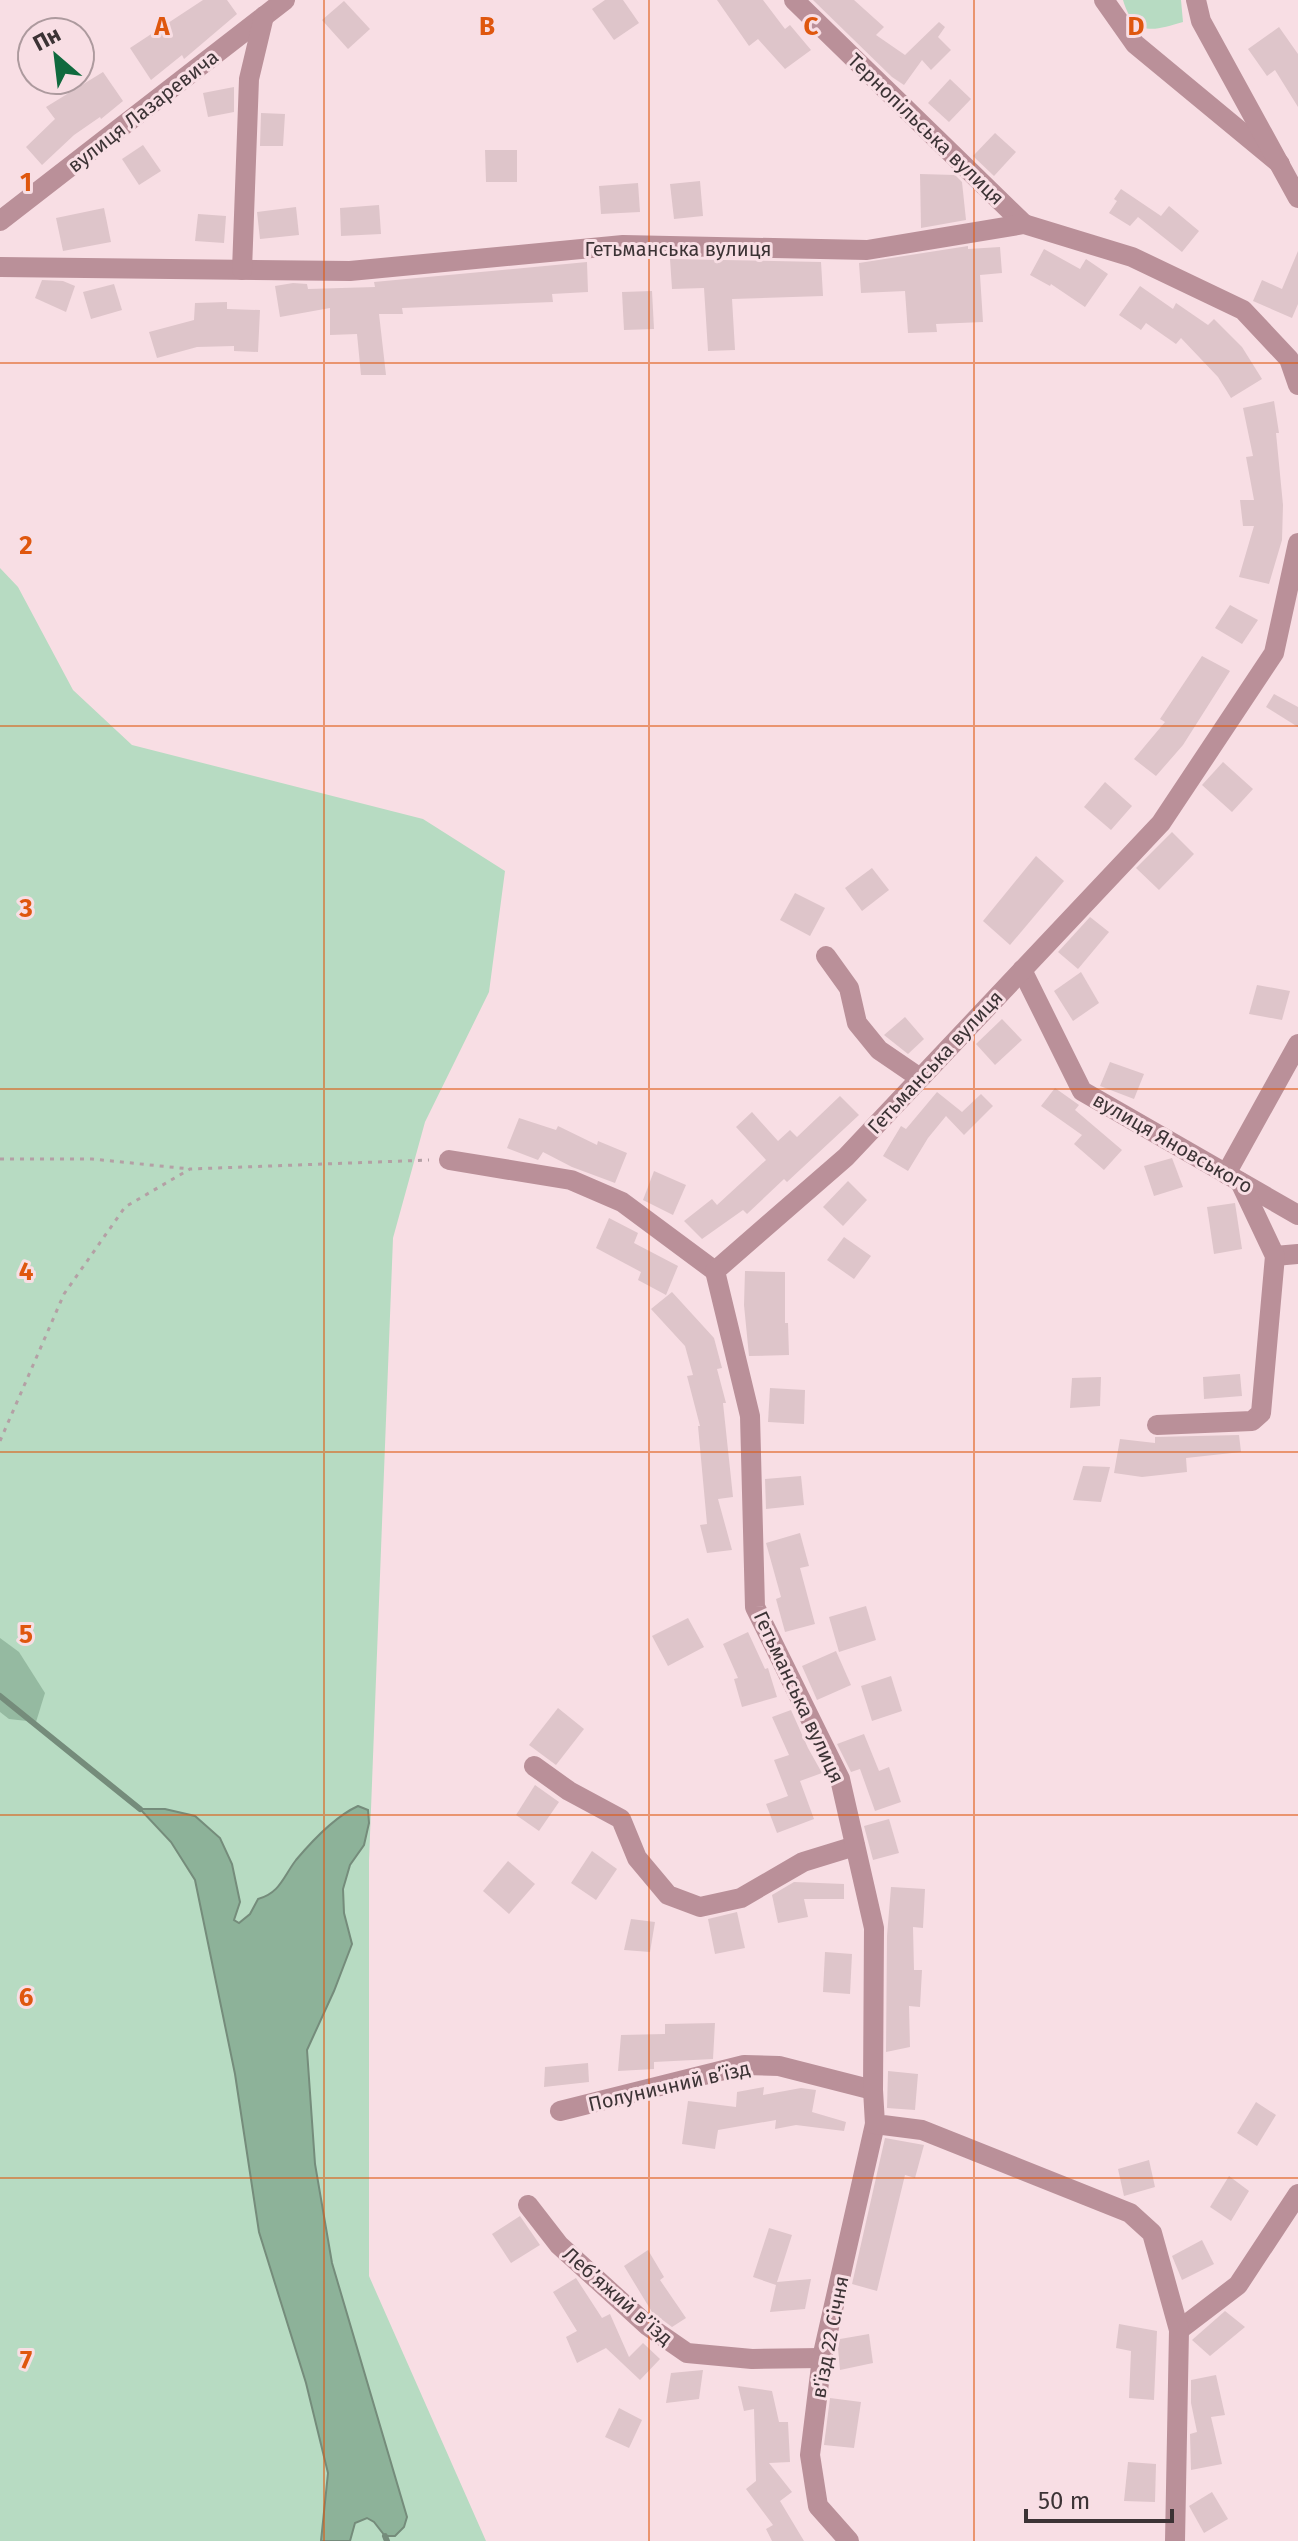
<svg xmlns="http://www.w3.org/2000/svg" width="1298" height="2541" font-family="'Fira Sans',sans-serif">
  <rect width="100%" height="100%" fill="#f8dee4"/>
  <g fill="#b7dbc2">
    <path d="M1123,0H1181L1183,22C1153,31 1134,37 1123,0Z"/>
    <polygon points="0,568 18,587 73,690 132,745 423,819 505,871 489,992 425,1122 393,1238 369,1861 369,2276 486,2541 0,2541"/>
  </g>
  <polygon fill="#95baa1" points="0,1638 19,1652 45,1693 36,1722 9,1719 0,1712"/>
  <path fill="#8db299" stroke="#758c7b" stroke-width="2" d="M358,1806L368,1810L369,1823L364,1845L350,1865L343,1889L344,1913L352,1944L334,1991L307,2050L315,2164L332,2263L407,2517L404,2527L395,2536H385L374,2522L367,2518L355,2523L350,2541H321L328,2473L306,2383L259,2232L235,2074L195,1880L171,1842L140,1809H165L195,1816L220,1838L232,1864L240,1902L234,1920L239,1923L250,1914L258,1899C280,1893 283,1877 296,1860C312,1841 336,1816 358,1806Z"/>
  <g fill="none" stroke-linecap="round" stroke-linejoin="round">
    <g stroke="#758c7b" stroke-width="6">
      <polyline points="0,1696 140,1809"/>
      <polyline points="385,2536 387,2541"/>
    </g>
  </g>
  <g fill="#dec5ca">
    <polygon points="203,0 227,0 237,14 184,59 182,55 151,80 130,48"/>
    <polygon points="605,0 623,0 639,23 614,40 592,9"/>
    <polygon points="717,0 763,0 785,29 790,25 811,50 785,69 758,39 749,46"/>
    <polygon points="813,0 854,0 884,27 876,35 905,55 939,22 945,27 938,37 951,50 931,70 922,60 904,85 892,77"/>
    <polygon points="344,1 370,29 348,49 322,20"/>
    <polygon points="1279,27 1298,54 1298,107 1275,70 1267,76 1248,49"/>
    <polygon points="103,72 123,101 101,119 100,117 74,135 42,165 26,147 55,119 46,107"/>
    <polygon points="950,79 971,99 949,122 928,103"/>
    <polygon points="234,87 234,112 208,117 203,93"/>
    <polygon points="261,113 285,114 283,146 260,146"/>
    <polygon points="995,133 1016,152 994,176 973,156"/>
    <polygon points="143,145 161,171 139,185 122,159"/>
    <polygon points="485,150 517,150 517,182 486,182"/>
    <polygon points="920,174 955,175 962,182 966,220 921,228"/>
    <polygon points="700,181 703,216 674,219 670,184"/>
    <polygon points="638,183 640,212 601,214 599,186"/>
    <polygon points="1121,189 1161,216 1169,206 1199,231 1182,252 1138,217 1130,226 1109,213 1117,201 1114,199"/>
    <polygon points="379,205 381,234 341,236 340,208"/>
    <polygon points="296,207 299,235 260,239 257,212"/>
    <polygon points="104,208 111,242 63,251 56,218"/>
    <polygon points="198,214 226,216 224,243 195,241"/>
    <polygon points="968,246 968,249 1000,247 1002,273 980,275 983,322 936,324 937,332 908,333 905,291 861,293 859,263"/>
    <polygon points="1044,249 1080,269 1086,259 1108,274 1085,307 1051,284 1050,286 1030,275"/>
    <polygon points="1298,251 1298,304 1292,318 1253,301 1262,280 1282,289"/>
    <polygon points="670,259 821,262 823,296 732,299 735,350 708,351 704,288 672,289"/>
    <polygon points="587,262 588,292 552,294 553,302 402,308 403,314 379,314 386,375 361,375 357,334 330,335 330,308 280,317 275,286 293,283 307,284 308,289 375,287 374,282"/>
    <polygon points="42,280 63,281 75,286 66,312 35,298"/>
    <polygon points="114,284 122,310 91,319 83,292"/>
    <polygon points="1140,286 1173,309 1176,303 1208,325 1214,319 1242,347 1262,379 1231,398 1218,377 1181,338 1176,344 1146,323 1141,330 1119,315"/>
    <polygon points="652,291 654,329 624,330 622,292"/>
    <polygon points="227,302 227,309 260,310 258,352 234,351 234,346 197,347 157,358 149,332 194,320 195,303"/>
    <polygon points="1274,401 1279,433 1276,433 1283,505 1282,540 1269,584 1239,577 1254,526 1243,526 1240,500 1254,500 1246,457 1253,456 1243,408"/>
    <polygon points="1230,605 1258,620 1242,644 1215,628"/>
    <polygon points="1202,656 1230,671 1183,745 1156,776 1134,759 1165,722 1160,719"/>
    <polygon points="1274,694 1298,707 1298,727 1266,707"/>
    <polygon points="1223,762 1253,789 1232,812 1202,785"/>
    <polygon points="1105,782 1132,806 1111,830 1084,807"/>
    <polygon points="1172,832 1194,854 1159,890 1136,868"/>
    <polygon points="1036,856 1064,881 1010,945 983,921"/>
    <polygon points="872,868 889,890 862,911 845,888"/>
    <polygon points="795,893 825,908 810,936 780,920"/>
    <polygon points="1090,917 1109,932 1078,969 1058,952"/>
    <polygon points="1081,972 1099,1003 1073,1021 1054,991"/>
    <polygon points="1257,985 1290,991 1282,1020 1249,1014"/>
    <polygon points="905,1017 924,1039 908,1054 884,1035"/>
    <polygon points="1002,1019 1022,1040 995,1065 976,1044"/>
    <polygon points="1110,1062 1144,1074 1134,1099 1100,1086"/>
    <polygon points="1055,1088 1079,1105 1075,1110 1122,1150 1104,1170 1074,1144 1082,1135 1041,1106"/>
    <polygon points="937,1092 962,1112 981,1094 993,1106 964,1135 946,1116 928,1138 908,1171 883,1156 901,1126 906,1129"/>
    <polygon points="840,1096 859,1115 787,1182 784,1179 747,1214 743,1210 702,1239 684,1221 712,1199 717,1205 766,1160 736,1127 752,1112 778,1141 790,1130 797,1137"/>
    <polygon points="519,1118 556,1130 558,1126 597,1145 598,1141 627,1153 615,1183 572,1167 543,1152 538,1160 507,1148"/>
    <polygon points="1172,1158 1183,1187 1154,1196 1144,1166"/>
    <polygon points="654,1171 686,1185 673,1215 643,1200"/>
    <polygon points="848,1181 867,1200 843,1226 823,1207"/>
    <polygon points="1235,1203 1242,1249 1214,1254 1207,1207"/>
    <polygon points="609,1218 638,1233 634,1243 678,1266 666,1295 638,1280 641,1272 596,1248"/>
    <polygon points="844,1237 871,1256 854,1279 827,1260"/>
    <polygon points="745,1271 785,1272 785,1323 788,1323 789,1355 749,1356 744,1305"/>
    <polygon points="672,1292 714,1338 722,1368 717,1369 726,1403 723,1403 733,1497 718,1499 732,1550 707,1553 700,1525 707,1524 698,1426 700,1426 687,1376 693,1375 685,1346 651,1309"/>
    <polygon points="1240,1374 1242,1396 1204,1399 1203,1377"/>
    <polygon points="1101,1377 1100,1406 1070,1408 1072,1378"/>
    <polygon points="770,1388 805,1390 804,1424 768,1422"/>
    <polygon points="1239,1435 1241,1452 1186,1458 1187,1472 1142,1477 1114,1473 1120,1439 1155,1443 1155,1437"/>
    <polygon points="1083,1466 1110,1467 1101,1502 1073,1500"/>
    <polygon points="801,1476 804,1505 766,1509 765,1479"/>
    <polygon points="800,1533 809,1566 800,1568 815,1624 785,1632 776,1599 781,1597 766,1543"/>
    <polygon points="866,1606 876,1640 839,1652 829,1617"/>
    <polygon points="688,1618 704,1647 668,1666 652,1636"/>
    <polygon points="748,1632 765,1669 768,1668 777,1697 742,1707 734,1679 738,1678 723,1644"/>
    <polygon points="836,1651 851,1685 817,1700 802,1666"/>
    <polygon points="891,1676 902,1711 872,1721 861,1686"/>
    <polygon points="558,1708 584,1729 556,1765 529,1745"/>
    <polygon points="791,1710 808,1748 822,1773 800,1781 814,1819 777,1833 766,1804 788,1796 774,1760 789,1755 772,1717"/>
    <polygon points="864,1734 879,1771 889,1767 901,1802 875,1811 860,1769 851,1772 837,1744"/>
    <polygon points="535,1785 559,1802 539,1831 516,1815"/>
    <polygon points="889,1819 899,1853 873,1860 864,1826"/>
    <polygon points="592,1851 617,1869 596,1900 571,1883"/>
    <polygon points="508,1861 535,1884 509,1914 483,1891"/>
    <polygon points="794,1882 844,1884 844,1899 804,1899 808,1917 778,1923 772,1895"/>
    <polygon points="891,1887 925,1889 923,1928 913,1927 914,1970 922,1970 920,2007 909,2006 910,2047 886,2052 887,1936"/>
    <polygon points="737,1912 745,1948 715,1954 708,1919"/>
    <polygon points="631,1919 655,1922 650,1952 624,1950"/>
    <polygon points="825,1952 852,1954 850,1994 823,1992"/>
    <polygon points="715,2023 713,2059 654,2062 654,2069 618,2071 621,2035 665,2034 665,2024"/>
    <polygon points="588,2063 589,2082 544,2087 545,2067"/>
    <polygon points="888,2071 918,2074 915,2110 887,2108"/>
    <polygon points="764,2087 763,2095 801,2088 816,2090 812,2112 846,2122 844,2131 796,2125 775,2129 776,2120 718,2130 715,2149 682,2144 688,2101 736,2107 737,2092"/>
    <polygon points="1256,2102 1276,2115 1257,2146 1237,2133"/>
    <polygon points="885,2138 924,2145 915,2178 905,2175 877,2291 852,2284"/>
    <polygon points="1149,2160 1155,2187 1124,2196 1118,2169"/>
    <polygon points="1229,2176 1249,2191 1231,2221 1210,2207"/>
    <polygon points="520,2216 540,2245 511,2263 492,2234"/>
    <polygon points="769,2228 792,2235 777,2282 811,2279 805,2309 770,2312 776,2285 753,2277"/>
    <polygon points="1202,2240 1214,2264 1182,2280 1172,2256"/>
    <polygon points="648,2250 664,2277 660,2280 686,2318 672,2327 652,2312 624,2266"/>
    <polygon points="576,2278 602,2318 610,2314 629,2357 643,2343 660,2359 640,2380 606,2348 577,2363 566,2337 577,2331 553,2292"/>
    <polygon points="1225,2311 1245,2327 1210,2356 1192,2340"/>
    <polygon points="1119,2324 1157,2331 1154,2400 1129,2398 1131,2351 1116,2348"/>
    <polygon points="869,2334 873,2363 840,2370 838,2348 840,2339"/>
    <polygon points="703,2370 699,2399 666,2403 671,2373"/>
    <polygon points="1216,2375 1225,2415 1211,2417 1222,2464 1191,2470 1190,2434 1197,2432 1191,2403 1191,2380"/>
    <polygon points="738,2386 772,2391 779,2422 788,2422 790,2462 769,2463 792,2492 780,2501 804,2541 772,2541 766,2529 773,2525 746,2489 756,2481 754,2409 744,2411"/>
    <polygon points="830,2398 861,2402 854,2448 824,2445"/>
    <polygon points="619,2408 642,2420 629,2448 605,2437"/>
    <polygon points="1128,2462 1156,2464 1155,2502 1124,2501"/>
    <polygon points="1212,2492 1228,2519 1204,2533 1189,2506"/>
  </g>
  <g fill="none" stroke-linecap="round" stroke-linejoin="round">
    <g stroke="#b4a0a5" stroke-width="3" stroke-dasharray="4 6" stroke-linecap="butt">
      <polyline points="0,1159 92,1159 190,1169"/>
      <polyline points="0,1441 64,1294 125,1207 190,1169 429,1160"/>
    </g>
    <g stroke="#ba9099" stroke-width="20">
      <polyline points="794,0 1024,224"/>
      <polyline points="1104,0 1135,44 1280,164"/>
      <polyline points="1196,0 1201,21 1298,198"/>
      <polyline points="0,221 285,0"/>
      <polyline points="0,267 350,271 623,245 867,250 1024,224 1132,257 1243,310 1289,359 1298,385"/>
      <polyline points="242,270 249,79 264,16"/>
      <polyline points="826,956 849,988 857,1023 879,1050 920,1078"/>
      <polyline points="1022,970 1082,1091 1298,1215"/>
      <polyline points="449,1160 571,1180 622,1202 715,1271"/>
      <polyline points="1226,1174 1298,1044"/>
      <polyline points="1275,1256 1298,1254"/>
      <polyline points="1157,1425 1252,1421 1261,1413 1275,1256 1240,1182"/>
      <polyline points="534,1766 569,1791 621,1819 637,1858 668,1895 700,1907 741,1898 803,1862 855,1846"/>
      <polyline points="560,2111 744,2065 779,2066 873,2090"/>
      <polyline points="528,2205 559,2245 648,2326 687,2353 752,2359 822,2358"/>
      <polyline points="1179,2330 1238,2285 1298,2194"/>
      <polyline points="849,2541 818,2506 810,2455 822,2358 875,2124"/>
      <polyline points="1175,2541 1179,2330 1152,2233 1130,2213 922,2130 875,2124 873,2090 874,1928 840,1779 755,1607 750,1416 715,1271 846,1157 1161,823 1274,653 1298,543"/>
    </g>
  </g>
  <path fill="none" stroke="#df570e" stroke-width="2" stroke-opacity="0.55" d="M324,0V2541M649,0V2541M974,0V2541M0,363H1298M0,726H1298M0,1089H1298M0,1452H1298M0,1815H1298M0,2178H1298"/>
  <g text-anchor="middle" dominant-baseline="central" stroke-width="6" stroke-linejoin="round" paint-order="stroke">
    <g font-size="20" fill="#3c3335" stroke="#f8dee4">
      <text transform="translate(143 111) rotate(-38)">вулиця Лазаревича</text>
      <text transform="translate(926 129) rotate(44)">Тернопільська вулиця</text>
      <text x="678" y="249">Гетьманська вулиця</text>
      <text transform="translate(935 1062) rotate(-47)">Гетьманська вулиця</text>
      <text transform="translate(1173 1143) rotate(30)">вулиця Яновського</text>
      <text transform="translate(799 1697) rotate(65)">Гетьманська вулиця</text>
      <text transform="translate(669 2086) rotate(-13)">Полуничний в’їзд</text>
      <text transform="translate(618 2296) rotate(41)">Леб’яжий в’їзд</text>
      <text transform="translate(830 2337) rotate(-79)">в'їзд 22 Січня</text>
    </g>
  </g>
  <g font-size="26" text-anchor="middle" font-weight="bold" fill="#df570e" stroke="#f8dee4" stroke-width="6" stroke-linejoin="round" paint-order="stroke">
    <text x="162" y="35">A</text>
    <text x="487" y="35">B</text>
    <text x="811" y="35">C</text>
    <text x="1136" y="35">D</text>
    <text x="26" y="191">1</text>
    <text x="26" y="554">2</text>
    <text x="26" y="917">3</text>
    <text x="26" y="1280">4</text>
    <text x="26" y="1643">5</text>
    <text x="26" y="2006">6</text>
    <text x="26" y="2369">7</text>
  </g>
  <g transform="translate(56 56) rotate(332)"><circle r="38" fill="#f8dee4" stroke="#ad9a9e" stroke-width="2"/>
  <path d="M0-6L14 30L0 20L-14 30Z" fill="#106a3e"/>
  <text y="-12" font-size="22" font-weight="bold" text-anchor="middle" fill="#3c3335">Пн</text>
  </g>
  <path d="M1026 2509v12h146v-12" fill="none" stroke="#3c3335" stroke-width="4"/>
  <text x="1038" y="2509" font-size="24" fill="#3c3335" stroke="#f8dee4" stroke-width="6" paint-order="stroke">50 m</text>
</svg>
